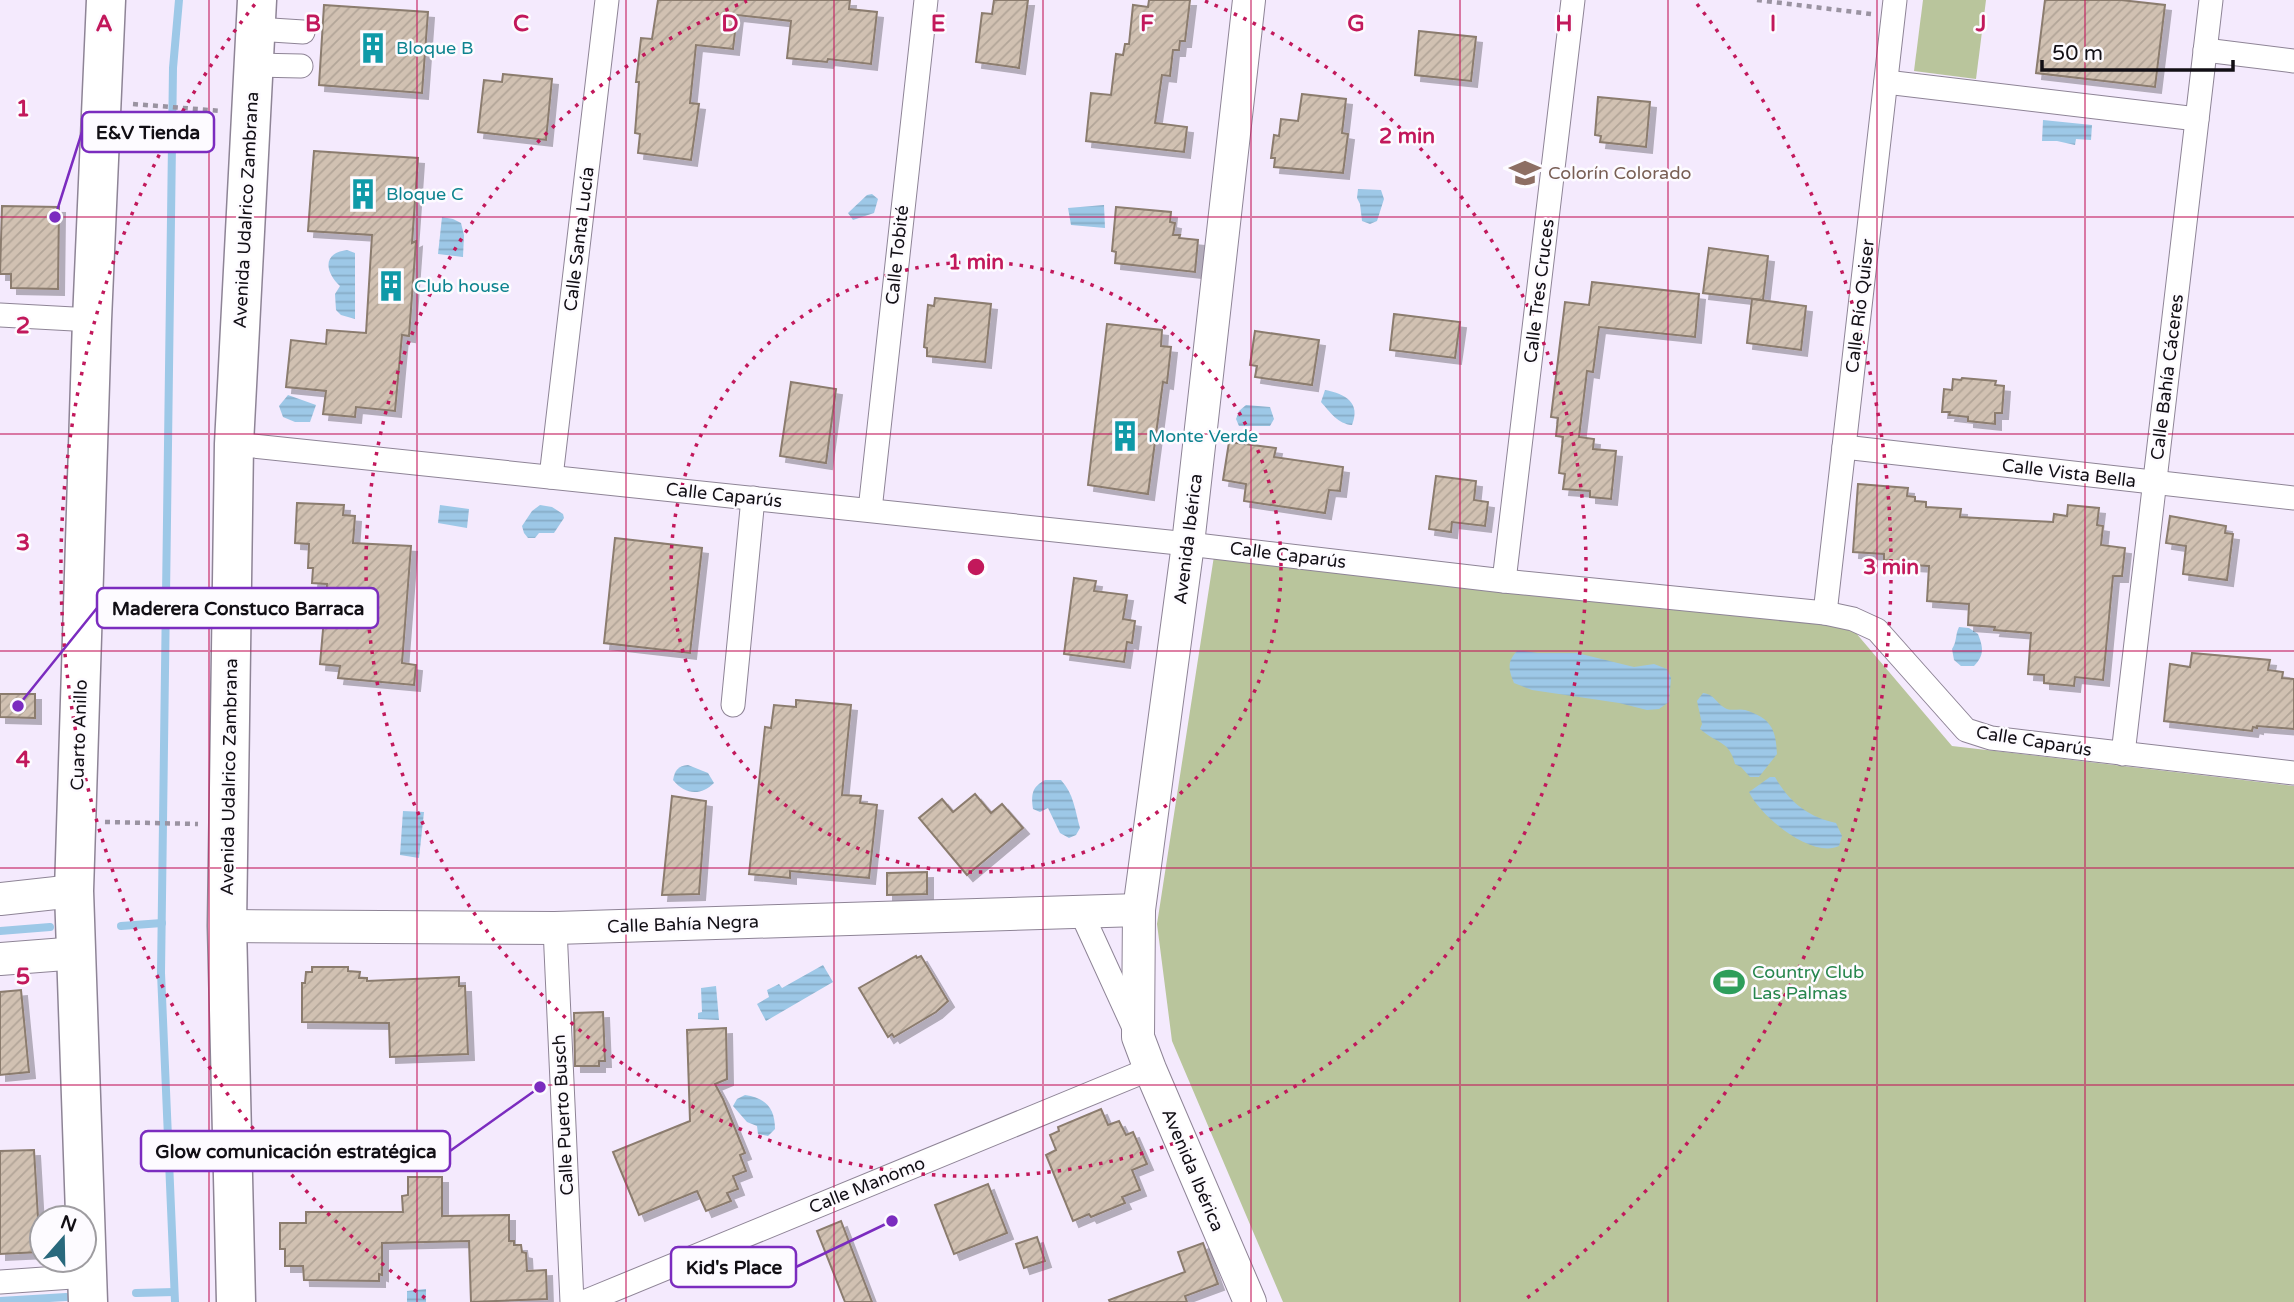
<svg xmlns="http://www.w3.org/2000/svg" width="2294" height="1302" font-family="'Varela Round',sans-serif">
  <defs>
    <pattern id="water-rules" width="6" height="5" patternUnits="userSpaceOnUse" patternTransform="scale(1.75)"><rect width="6" height="5" fill="#9dc8e7"/><path d="M0 2.5h6" fill="none" stroke="#86abc5"/></pattern>
    <pattern id="building-hatch" width="6" height="6" patternUnits="userSpaceOnUse" patternTransform="scale(1.75)"><rect width="6" height="6" fill="#d1c1b2"/><path d="M-1 1l2-2M0 6l6-6M5 7l2-2" fill="none" stroke="#b2a598"/></pattern>
    <filter id="shadow"><feDropShadow dx="6" dy="6" stdDeviation="0" flood-color="#0004"/></filter>
  </defs>
  <rect width="100%" height="100%" fill="#f4eafd"/>
  <g fill="#b9c59c">
    <polygon points="1923,0 1986,0 1976,79 1914,71"/>
    <polygon points="1214,556 1850,626 1952,746 2294,786 2294,1302 1283,1302 1172,1041 1157,924"/>
  </g>
  <g fill="url(#water-rules)">
    <polygon points="2043,120 2092,125 2091,140 2076,139 2075,145 2057,141 2042,141"/>
    <polygon points="1358,189 1381,190 1384,199 1377,221 1370,224 1362,221 1360,204 1357,198"/>
    <polygon points="872,194 878,199 874,213 853,220 848,213 867,195"/>
    <polygon points="1104,205 1105,228 1071,225 1068,208"/>
    <polygon points="442,217 453,219 461,223 464,235 463,257 438,254"/>
    <path d="M347,250L355,253V319L341,315L336,310L335,294L340,286C325,272 322,253 347,250Z"/>
    <path d="M1325,390C1346,394 1361,403 1352,425C1338,424 1330,412 1321,402Z"/>
    <polygon points="288,395 316,405 310,422 295,422 283,417 279,406"/>
    <polygon points="1246,405 1270,407 1274,419 1270,426 1239,426 1236,419 1239,411"/>
    <polygon points="440,505 469,509 467,528 438,523"/>
    <polygon points="540,505 552,507 563,514 564,518 554,533 539,533 535,538 528,538 524,533 522,526 532,511"/>
    <path d="M1959,627L1969,628L1978,634C1983,647 1985,655 1974,666H1961L1954,660L1952,649C1957,642 1955,635 1959,627Z"/>
    <path d="M1518,650L1538,653H1577L1634,667L1654,664L1667,669L1671,678L1669,702L1659,709L1647,710L1619,703L1532,690L1514,683C1508,669 1507,661 1518,650Z"/>
    <path d="M1703,693C1714,694 1716,703 1725,708C1732,712 1738,708 1745,710C1771,718 1776,729 1777,754L1759,777H1750L1741,767L1735,764C1729,740 1717,744 1700,729L1702,724L1697,701Z"/>
    <path d="M688,765L708,773L714,783C701,796 685,795 673,780C675,770 678,766 688,765Z"/>
    <path d="M1770,777H1775C1789,802 1808,817 1836,823L1842,836L1839,846C1812,859 1760,816 1749,792Z"/>
    <path d="M1045,780H1061C1074,794 1075,811 1080,828L1076,835L1069,838L1060,833L1048,808L1040,812L1033,809C1031,794 1032,787 1045,780Z"/>
    <polygon points="403,811 424,812 419,858 400,855"/>
    <polygon points="823,965 833,982 766,1021 757,1004 769,997 767,990 779,984 782,988"/>
    <polygon points="716,986 719,1020 698,1019 698,1013 702,1012 701,988"/>
    <path d="M745,1095C766,1098 775,1108 775,1129L768,1136L758,1134L757,1126L747,1122L733,1106L737,1099Z"/>
    <polygon points="426,1289 426,1302 407,1302 407,1291"/>
  </g>
  <g fill="none" stroke-linecap="round" stroke-linejoin="round">
    <g stroke="#9dc8e7" stroke-width="8">
      <polyline points="121,926 162,923"/>
      <polyline points="0,931 50,927"/>
      <polyline points="136,1293 174,1292"/>
      <polyline points="0,1301 66,1297"/>
      <polyline points="175,1302 161,973 173,68 179,0"/>
    </g>
  </g>
  <g fill="url(#building-hatch)" stroke="#8b7c6e" stroke-width="2" filter="url(#shadow)">
    <polygon points="658,0 850,0 849,9 877,12 871,64 828,59 827,62 787,58 791,21 737,15 733,49 696,45 690,103 699,104 691,160 638,153 640,134 635,133 639,82 636,82 641,38 652,39"/>
    <polygon points="994,0 1028,0 1019,68 976,62 982,13 992,14"/>
    <polygon points="1149,0 1190,0 1185,41 1180,41 1179,50 1173,50 1170,76 1162,75 1155,123 1187,127 1184,152 1086,141 1091,93 1111,95 1116,54 1123,55 1125,44 1129,44 1133,5 1148,7"/>
    <polygon points="2045,0 2121,0 2165,5 2155,87 2036,73"/>
    <polygon points="324,5 428,12 422,93 319,85"/>
    <polygon points="1419,31 1476,37 1471,81 1415,75"/>
    <polygon points="503,74 552,79 546,140 478,132 484,80 502,82"/>
    <polygon points="1302,94 1346,99 1342,133 1348,134 1343,173 1274,167 1275,158 1271,158 1274,135 1279,136 1281,119 1298,121"/>
    <polygon points="1598,97 1650,102 1646,147 1600,142 1601,136 1595,135"/>
    <polygon points="314,151 418,158 412,243 416,241 409,336 402,335 395,411 356,407 355,417 323,414 326,391 286,387 291,340 326,344 327,330 366,333 372,235 308,231"/>
    <polygon points="2,206 59,207 58,289 11,288 11,274 0,274"/>
    <polygon points="1116,207 1171,212 1170,222 1175,223 1173,235 1180,235 1179,238 1198,240 1195,272 1115,263 1116,252 1112,251"/>
    <polygon points="1709,248 1768,256 1763,300 1703,293"/>
    <polygon points="1592,282 1699,294 1695,337 1599,327 1593,372 1587,371 1579,437 1594,439 1593,449 1616,451 1611,499 1590,497 1590,491 1563,489 1565,474 1559,473 1563,437 1556,436 1558,418 1551,417 1565,302 1589,305"/>
    <polygon points="935,298 991,304 985,362 927,356 927,348 924,347 928,305 934,306"/>
    <polygon points="1752,299 1806,306 1801,350 1747,343"/>
    <polygon points="1394,314 1460,322 1455,358 1390,350"/>
    <polygon points="1107,324 1162,330 1161,346 1171,347 1167,383 1163,382 1148,494 1088,485"/>
    <polygon points="1255,331 1319,340 1312,385 1255,377 1257,366 1250,365"/>
    <polygon points="1962,378 1996,381 1995,385 2004,386 2002,413 1995,413 1995,424 1968,421 1968,417 1949,415 1950,412 1942,412 1944,389 1952,390 1953,379 1961,380"/>
    <polygon points="791,382 836,389 826,463 780,456"/>
    <polygon points="1229,442 1276,448 1274,457 1343,467 1340,491 1329,490 1325,513 1244,501 1246,484 1223,480"/>
    <polygon points="1436,476 1476,481 1474,500 1488,502 1485,526 1452,522 1451,532 1429,529"/>
    <polygon points="1858,484 1908,488 1907,496 1915,497 1915,501 1926,502 1926,507 1961,509 1960,517 2053,522 2054,514 2067,516 2068,505 2099,508 2097,525 2103,526 2101,545 2125,548 2122,576 2113,576 2103,680 2075,677 2074,686 2044,683 2044,675 2028,674 2031,633 1994,630 1995,627 1968,625 1969,604 1927,601 1929,566 1891,564 1891,561 1884,560 1884,554 1853,552"/>
    <polygon points="297,503 344,505 343,515 355,516 353,543 411,546 402,663 416,665 414,685 338,678 340,666 320,664 327,584 312,583 313,568 308,568 309,544 295,543"/>
    <polygon points="2170,516 2226,526 2225,533 2233,534 2227,580 2183,574 2186,546 2166,543"/>
    <polygon points="615,538 702,548 690,653 604,643"/>
    <polygon points="1074,578 1096,581 1094,591 1127,595 1123,619 1135,621 1132,643 1127,642 1124,662 1064,654"/>
    <polygon points="2192,653 2270,660 2268,670 2283,672 2282,678 2294,679 2294,729 2257,726 2257,728 2253,727 2252,731 2164,721 2170,664 2190,667"/>
    <polygon points="0,694 35,694 35,718 0,717"/>
    <polygon points="796,700 851,705 842,795 861,796 860,803 877,805 869,878 790,871 790,878 749,874 765,727 771,728 774,705 796,707"/>
    <polygon points="975,794 991,813 1002,804 1023,828 967,875 919,818 942,799 953,812"/>
    <polygon points="672,796 706,801 699,894 662,895"/>
    <polygon points="927,872 927,894 887,895 887,873"/>
    <polygon points="916,956 917,958 921,956 948,1001 936,1012 894,1037 892,1034 888,1037 859,988"/>
    <polygon points="312,967 348,967 348,971 360,972 359,978 367,978 367,981 459,977 459,986 465,986 468,1054 390,1057 389,1023 302,1022 302,983 305,983 306,972 312,972"/>
    <polygon points="21,990 29,1072 0,1075 0,992"/>
    <polygon points="603,1012 605,1061 599,1061 599,1066 575,1066 574,1013"/>
    <polygon points="726,1028 727,1079 715,1084 723,1099 745,1153 740,1155 746,1171 733,1176 738,1189 727,1193 731,1201 706,1211 697,1191 639,1215 613,1152 690,1121 687,1030"/>
    <polygon points="1101,1109 1108,1125 1119,1121 1126,1135 1133,1132 1147,1164 1132,1170 1140,1190 1122,1197 1125,1203 1091,1217 1089,1214 1073,1221 1046,1155 1056,1150 1050,1135 1059,1131 1058,1127"/>
    <polygon points="34,1150 40,1252 0,1254 0,1151"/>
    <polygon points="408,1177 442,1177 442,1216 509,1215 509,1241 514,1241 514,1245 521,1245 522,1252 526,1253 527,1271 546,1270 547,1299 471,1302 469,1241 382,1243 382,1275 379,1274 379,1281 304,1280 303,1266 285,1266 285,1249 280,1249 280,1223 306,1223 306,1212 403,1212 402,1196 408,1195"/>
    <polygon points="988,1184 1007,1233 954,1254 935,1205"/>
    <polygon points="841,1221 872,1302 845,1302 817,1231"/>
    <polygon points="1037,1237 1045,1261 1024,1268 1016,1244"/>
    <polygon points="1203,1243 1218,1284 1185,1296 1187,1302 1110,1302 1109,1300 1185,1272 1178,1252"/>
  </g>
  <g fill="none" stroke-linecap="round" stroke-linejoin="round">
    <defs>
      <g id="street">
        <polyline points="256,29 303,32"/>
        <polyline points="2205,50 2294,61"/>
        <polyline points="254,65 301,66"/>
        <polyline points="1886,82 2197,119"/>
        <polyline points="0,315 92,320"/>
        <polyline points="234,444 1188,544 1504,581 1825,613 1853,619 1877,630 1966,730 1991,738 2294,773"/>
        <polyline points="1844,447 2294,498"/>
        <polyline points="551,477 607,0"/>
        <polyline points="870,510 926,0"/>
        <polyline points="1504,581 1573,0"/>
        <polyline points="1825,613 1895,0"/>
        <polyline points="733,705 753,498"/>
        <polyline points="2123,754 2211,0"/>
        <polyline points="1081,912 1135,1030"/>
        <polyline points="555,928 572,1302"/>
        <polyline points="0,1282 87,1276"/>
        <polyline points="584,1302 1150,1069"/>
      </g>
      <g id="secondary">
        <polyline points="1249,0 1188,544 1139,910 1138,1037 1150,1069 1250,1302"/>
        <polyline points="0,899 74,891"/>
        <polyline points="227,926 555,928 1139,910"/>
        <polyline points="0,959 78,953"/>
      </g>
      <g id="highway">
        <polyline points="88,1302 74,891 92,320 106,0"/>
        <polyline points="236,1302 227,926 234,444 257,0"/>
      </g>
    </defs>
    <use href="#street" stroke="#8e8496" stroke-width="25"/>
    <use href="#secondary" stroke="#8e8496" stroke-width="34"/>
    <use href="#highway" stroke="#8e8496" stroke-width="41"/>
    <g stroke="#9a93a1" stroke-width="4.5" stroke-dasharray="5 5" stroke-linecap="butt">
      <polyline points="1757,0 1871,14"/>
      <polyline points="133,104 222,111"/>
      <polyline points="105,822 198,824"/>
    </g>
    <use href="#street" stroke="#fff" stroke-width="23"/>
    <use href="#secondary" stroke="#fff" stroke-width="32"/>
    <use href="#highway" stroke="#fff" stroke-width="38"/>
  </g>
  <path fill="none" stroke="#c2185b" stroke-width="2" stroke-opacity="0.55" d="M209,0V1302M417,0V1302M626,0V1302M834,0V1302M1043,0V1302M1251,0V1302M1460,0V1302M1668,0V1302M1877,0V1302M2085,0V1302M0,217H2294M0,434H2294M0,651H2294M0,868H2294M0,1085H2294"/>
  <g fill="none" stroke="#c2185b" stroke-width="3.5" stroke-dasharray="3.5 7">
    <circle cx="976" cy="567" r="305"/>
    <path d="M1205 1A610 610 0 1 1 747 1"/>
    <path d="M425 1298A915 915 0 0 1 255 4M1697 4A915 915 0 0 1 1527 1298"/>
  </g>
  <defs>
    <symbol id="building-bare" viewBox="-9 -9 18 18"><path d="M-4-6H4V6H1V3H-1V6H-4ZM-2.5-4.3h1.7v1.8h-1.7ZM.8-4.3h1.7v1.8H.8ZM-2.5-1h1.7V.8h-1.7ZM.8-1h1.7V.8H.8Z" fill="#0f9aa8" stroke="#fdfbff" stroke-width="2.5" paint-order="stroke"/></symbol>
    <symbol id="school-bare" viewBox="-9 -9 18 18"><path d="M0-5L7-2L0 1L-7-2ZM-4 1L0 2.5L4 1V4Q0 6-4 4Z" fill="#8d6e63" stroke="#fdfbff" stroke-width="2.5" paint-order="stroke"/></symbol>
    <symbol id="stadium-bare" viewBox="-9 -9 18 18"><path d="M0-5a6.5 5 0 1 0 0 10a6.5 5 0 1 0 0-10ZM-3.5-1.8h7v3.6h-7Z" fill="#2e9e5b" stroke="#fdfbff" stroke-width="2.5" paint-order="stroke"/></symbol>
  </defs>
  <g fill-rule="evenodd">
    <use href="#building-bare" x="351" y="26" width="44" height="44"/>
    <use href="#school-bare" x="1503" y="151" width="44" height="44"/>
    <use href="#building-bare" x="341" y="172" width="44" height="44"/>
    <use href="#building-bare" x="369" y="264" width="44" height="44"/>
    <use href="#building-bare" x="1103" y="414" width="44" height="44"/>
    <use href="#stadium-bare" x="1707" y="960" width="44" height="44"/>
  </g>
  <g text-anchor="middle" dominant-baseline="central" stroke-width="5" stroke-linejoin="round" paint-order="stroke">
    <g font-size="18" fill="#0d838f" stroke="#fdfbff" text-anchor="start">
      <text x="396" y="48">Bloque B</text>
      <text x="386" y="194">Bloque C</text>
      <text x="414" y="286">Club house</text>
      <text x="1148" y="436">Monte Verde</text>
    </g>
    <g font-size="18" fill="#785e54" stroke="#fdfbff" text-anchor="start">
      <text x="1548" y="173">Colorín Colorado</text>
    </g>
    <g font-size="18" fill="#120f15" stroke="#fdfbff">
      <text transform="translate(246 210) rotate(-87)">Avenida Udalrico Zambrana</text>
      <text transform="translate(579 239) rotate(-83)">Calle Santa Lucía</text>
      <text transform="translate(897 255) rotate(-84)">Calle Tobité</text>
      <text transform="translate(1539 291) rotate(-83)">Calle Tres Cruces</text>
      <text transform="translate(1860 306) rotate(-83)">Calle Río Quiser</text>
      <text transform="translate(2167 377) rotate(-83)">Calle Bahía Cáceres</text>
      <text transform="translate(2069 473) rotate(7)">Calle Vista Bella</text>
      <text transform="translate(724 495) rotate(6)">Calle Caparús</text>
      <text transform="translate(1188 539) rotate(-83)">Avenida Ibérica</text>
      <text transform="translate(1288 555) rotate(7)">Calle Caparús</text>
      <text transform="translate(79 735) rotate(-88)">Cuarto Anillo</text>
      <text transform="translate(2034 741) rotate(9)">Calle Caparús</text>
      <text transform="translate(229 777) rotate(-89)">Avenida Udalrico Zambrana</text>
      <text transform="translate(683 924) rotate(-2)">Calle Bahía Negra</text>
      <text transform="translate(563 1115) rotate(-93)">Calle Puerto Busch</text>
      <text transform="translate(1193 1170) rotate(67)">Avenida Ibérica</text>
      <text transform="translate(867 1185) rotate(-22)">Calle Manomo</text>
    </g>
    <g font-size="18" fill="#27864d" stroke="#fdfbff" text-anchor="start">
      <text x="1752" y="972">Country Club<tspan x="1752" dy="21">Las Palmas</tspan></text>
    </g>
  </g>
  <g font-size="23" text-anchor="middle" font-weight="bold" fill="#c2185b" stroke="#fdfbff" stroke-width="5" stroke-linejoin="round" paint-order="stroke">
    <text x="104" y="31">A</text>
    <text x="313" y="31">B</text>
    <text x="521" y="31">C</text>
    <text x="730" y="31">D</text>
    <text x="938" y="31">E</text>
    <text x="1147" y="31">F</text>
    <text x="1356" y="31">G</text>
    <text x="1564" y="31">H</text>
    <text x="1773" y="31">I</text>
    <text x="1981" y="31">J</text>
    <text x="23" y="116">1</text>
    <text x="23" y="333">2</text>
    <text x="23" y="550">3</text>
    <text x="23" y="767">4</text>
    <text x="23" y="984">5</text>
  </g>
  <circle cx="976" cy="567" r="10" fill="#c2185b" stroke="#fdfbff" stroke-width="3.5"/>
  <g font-size="21" text-anchor="middle" font-weight="bold" fill="#c2185b" stroke="#fdfbff" stroke-width="5" stroke-linejoin="round" paint-order="stroke">
    <text x="1407" y="143">2 min</text>
    <text x="976" y="269">1 min</text>
    <text x="1891" y="574">3 min</text>
  </g>
  <path fill="none" stroke="#7b2cbf" stroke-width="2.5" d="M55 217L82 132M18 706L97 608M540 1087L450 1151M892 1221L796 1267"/>
  <g fill="#7b2cbf" stroke="#fdfbff" stroke-width="2.5">
    <circle cx="55" cy="217" r="7"/>
    <circle cx="18" cy="706" r="7"/>
    <circle cx="540" cy="1087" r="7"/>
    <circle cx="892" cy="1221" r="7"/>
  </g>
  <g fill="#fdfbff" stroke="#7b2cbf" stroke-width="2.5">
    <rect x="82" y="112" width="132" height="40" rx="7"/>
    <rect x="97" y="588" width="281" height="40" rx="7"/>
    <rect x="141" y="1131" width="309" height="40" rx="7"/>
    <rect x="671" y="1247" width="125" height="40" rx="7"/>
  </g>
  <g font-size="19" text-anchor="middle" font-weight="bold" fill="#120f15">
    <text x="148" y="139">E&amp;V Tienda</text>
    <text x="238" y="615">Maderera Constuco Barraca</text>
    <text x="296" y="1158">Glow comunicación estratégica</text>
    <text x="734" y="1274">Kid's Place</text>
  </g>
  <g transform="translate(63 1239) rotate(20)"><circle r="33" fill="#fdfbff" stroke="#9f9da1" stroke-width="2"/>
  <path d="M0-5L12 26L0 18L-12 26Z" fill="#29697d"/>
  <text y="-10" font-size="19" font-weight="bold" text-anchor="middle" fill="#120f15">N</text>
  </g>
  <path d="M2042 60v10h191v-10" fill="none" stroke="#120f15" stroke-width="3.5"/>
  <text x="2052" y="60" font-size="21" fill="#120f15" stroke="#fdfbff" stroke-width="5" paint-order="stroke">50 m</text>
</svg>
